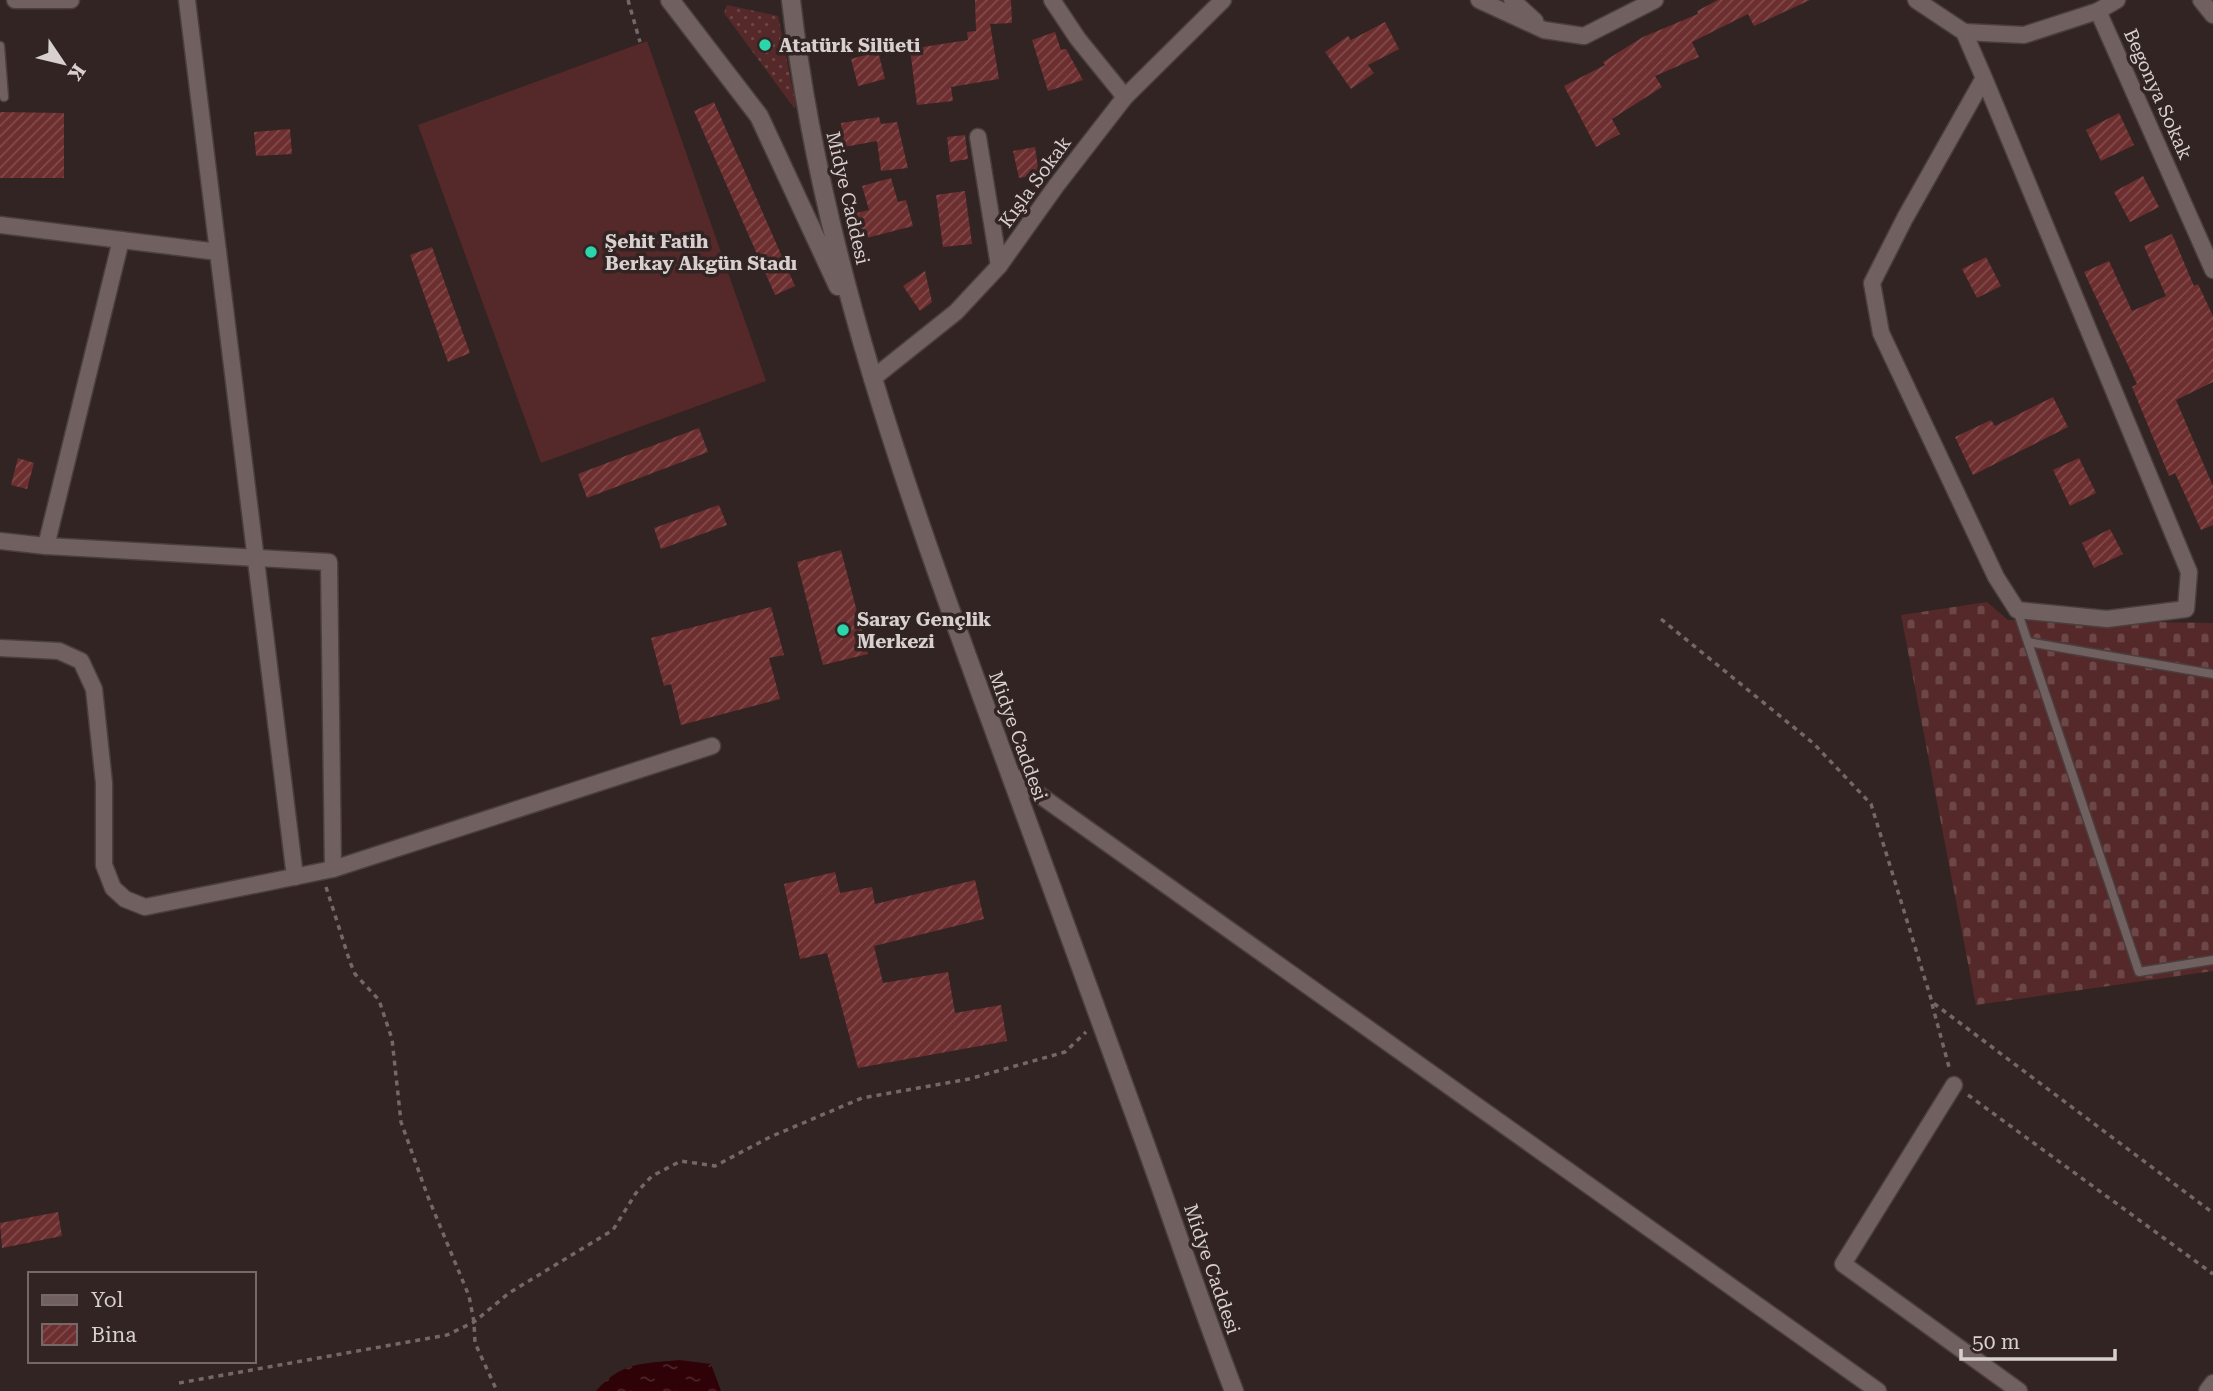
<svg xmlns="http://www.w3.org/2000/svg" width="2213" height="1391" font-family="'Roboto Serif',serif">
  <defs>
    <pattern id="grass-dots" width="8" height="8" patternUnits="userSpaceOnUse" patternTransform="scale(1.75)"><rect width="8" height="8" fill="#552929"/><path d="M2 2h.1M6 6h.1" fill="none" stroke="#6d4747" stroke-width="1.8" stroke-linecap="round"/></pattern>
    <pattern id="cemetery-stones" width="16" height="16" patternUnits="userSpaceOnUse" patternTransform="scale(1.75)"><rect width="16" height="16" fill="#552929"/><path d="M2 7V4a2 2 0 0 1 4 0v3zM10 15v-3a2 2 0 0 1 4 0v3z" fill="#6d4747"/></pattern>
    <pattern id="water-ripples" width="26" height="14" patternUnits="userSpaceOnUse" patternTransform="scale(1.75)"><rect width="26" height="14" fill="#2e0206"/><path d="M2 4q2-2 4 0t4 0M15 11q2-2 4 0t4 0" fill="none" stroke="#4c2629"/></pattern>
    <pattern id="building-hatch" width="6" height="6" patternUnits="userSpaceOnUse" patternTransform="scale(1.75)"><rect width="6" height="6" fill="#6d2e2f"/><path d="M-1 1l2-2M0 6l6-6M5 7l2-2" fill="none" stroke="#814b4c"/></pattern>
  </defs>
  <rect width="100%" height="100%" fill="#312423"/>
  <polygon fill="url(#grass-dots)" points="727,5 778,16 796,106 794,108 724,13"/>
  <polygon fill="url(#cemetery-stones)" points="1987,602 2008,620 2213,623 2213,971 1976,1005 1901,615"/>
  <polygon fill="#552929" points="647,41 766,381 541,463 418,125"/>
  <path fill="url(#water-ripples)" d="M679,1360L711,1364L721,1391H596C623,1361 642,1364 679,1360Z"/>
  <g fill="url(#building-hatch)">
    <polygon points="975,0 1011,0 1012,23 990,24 999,79 951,87 953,101 917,105 910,49 968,40 967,32 976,31"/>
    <polygon points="1718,0 1810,0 1754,26 1748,14 1692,42 1699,57 1655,76 1662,87 1612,119 1620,134 1596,147 1564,86 1605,65 1603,62 1643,37 1698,14 1697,11"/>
    <polygon points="1385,22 1399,49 1368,65 1374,73 1351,89 1325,52 1348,36 1351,40"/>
    <polygon points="1055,32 1061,50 1066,49 1083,80 1048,91 1032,40"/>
    <polygon points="878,51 885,79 858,86 851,59"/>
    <polygon points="714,102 795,286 775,295 694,111"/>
    <polygon points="0,112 64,113 64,178 0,178"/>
    <polygon points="2119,113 2134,145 2101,161 2086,130"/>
    <polygon points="879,117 881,124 897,122 908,168 881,171 877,141 844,147 841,123"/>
    <polygon points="290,129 292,154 256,156 254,132"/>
    <polygon points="965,135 968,159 950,162 947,137"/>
    <polygon points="1035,147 1039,174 1019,178 1013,151"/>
    <polygon points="2143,176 2159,207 2130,222 2114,192"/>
    <polygon points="891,178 898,202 906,200 913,226 859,240 852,214 869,210 862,186"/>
    <polygon points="965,191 972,244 943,247 936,195"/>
    <polygon points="2172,234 2194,286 2198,284 2213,316 2213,382 2176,400 2213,486 2213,525 2201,530 2175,473 2169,476 2132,387 2137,384 2084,272 2109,261 2132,311 2166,296 2144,246"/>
    <polygon points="432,247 470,353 448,362 410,255"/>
    <polygon points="1986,257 2001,286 1977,298 1962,269"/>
    <polygon points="925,271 932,302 920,311 903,286"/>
    <polygon points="2053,397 2068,427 1973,475 1955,437 1991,420 1995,426"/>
    <polygon points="699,428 708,452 587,498 578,474"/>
    <polygon points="18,458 34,463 27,489 11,485"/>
    <polygon points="2079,458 2096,493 2070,506 2053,470"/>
    <polygon points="719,505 727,525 661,549 654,528"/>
    <polygon points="2110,529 2123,554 2094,568 2082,543"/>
    <polygon points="841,550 868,654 823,665 797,562"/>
    <polygon points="771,607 784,655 769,658 780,699 681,725 671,684 664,686 651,638"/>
    <polygon points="835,872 840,893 872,887 875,904 975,880 984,919 874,946 883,983 948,972 955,1013 1001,1005 1007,1041 858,1068 827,953 800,959 784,884"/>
    <polygon points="58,1212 62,1236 2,1248 0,1223"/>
  </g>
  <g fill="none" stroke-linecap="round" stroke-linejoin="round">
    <defs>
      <g id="lane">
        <polyline points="0,46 4,97"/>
        <polyline points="2017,610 2139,972 2213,960"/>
        <polyline points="2028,642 2213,674"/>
      </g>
      <g id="street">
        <polyline points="15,0 71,0"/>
        <polyline points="187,0 295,877"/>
        <polyline points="1052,0 1078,39 1125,97"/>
        <polyline points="1479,0 1544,30 1584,36 1655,0"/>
        <polyline points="1512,0 1535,21"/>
        <polyline points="1916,0 1964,32 1984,78 2189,572 2186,609 2107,619 2017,610 1996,577 1881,333 1872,283 1905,218 1984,78"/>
        <polyline points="2201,0 2213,15"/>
        <polyline points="2098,11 2213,270"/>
        <polyline points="1964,32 2024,35 2098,11 2117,0"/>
        <polyline points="978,137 999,266"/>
        <polyline points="0,225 218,252"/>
        <polyline points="872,379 956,312 999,266 1056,186 1125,97 1223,0"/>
        <polyline points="0,541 46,546 329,562 333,869"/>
        <polyline points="46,546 121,240"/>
        <polyline points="0,648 59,651 81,661 94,689 104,783 104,865 113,888 125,899 145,907 333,869 712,746"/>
        <polyline points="1010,774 1878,1391"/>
        <polyline points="1954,1085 1843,1264 2019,1391"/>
        <polyline points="2207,1391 2213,1383"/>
      </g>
      <g id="secondary">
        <polyline points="670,0 759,116 838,286"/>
        <path d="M791,0C822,274 922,532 1016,790C1058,905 1101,1020 1142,1135C1173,1220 1201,1306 1234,1391"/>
      </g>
    </defs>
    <use href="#lane" stroke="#4a3f3f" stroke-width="11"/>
    <use href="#street" stroke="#4a3f3f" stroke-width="19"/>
    <use href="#secondary" stroke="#4a3f3f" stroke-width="21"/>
    <g stroke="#736867" stroke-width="3.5" stroke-dasharray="5 5" stroke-linecap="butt">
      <polyline points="628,0 640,42"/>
      <polyline points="1661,619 1813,743 1871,804 1932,1002 2213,1213"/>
      <polyline points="326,887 350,962 355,974 379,1000 392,1039 401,1122 428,1197 469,1296 474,1322 475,1343 497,1391"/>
      <polyline points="1932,1004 1949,1067"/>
      <polyline points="1968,1095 2213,1274"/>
      <polyline points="179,1383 447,1335 474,1322 509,1293 613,1230 636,1193 652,1176 681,1161 715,1166 770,1137 862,1098 969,1079 1065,1052 1086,1032"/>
    </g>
    <use href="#lane" stroke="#706160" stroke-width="8"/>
    <use href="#street" stroke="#706160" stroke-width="16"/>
    <use href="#secondary" stroke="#706160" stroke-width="18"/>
  </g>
  <g fill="#2dd5ab" stroke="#312423" stroke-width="2.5">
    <circle cx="765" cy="45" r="7"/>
    <circle cx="591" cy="252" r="7"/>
    <circle cx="843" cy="630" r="7"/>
  </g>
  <g text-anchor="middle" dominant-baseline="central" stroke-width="7" stroke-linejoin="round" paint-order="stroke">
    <g font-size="19" font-weight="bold" fill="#d8cfcf" stroke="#312423" text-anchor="start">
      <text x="779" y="45">Atatürk Silüeti</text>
      <text x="605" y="241">Şehit Fatih<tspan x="605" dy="22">Berkay Akgün Stadı</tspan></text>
      <text x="857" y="619">Saray Gençlik<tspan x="857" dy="22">Merkezi</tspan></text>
    </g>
    <g font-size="19" fill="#d8cfcf" stroke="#312423">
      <text transform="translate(2158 94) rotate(66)">Begonya Sokak</text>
      <text transform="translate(1035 182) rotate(-54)">Kışla Sokak</text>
      <text transform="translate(848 198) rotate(77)">Midye Caddesi</text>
      <text transform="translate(1018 736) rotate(70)">Midye Caddesi</text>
      <text transform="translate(1212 1269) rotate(71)">Midye Caddesi</text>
    </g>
  </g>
  <rect x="28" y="1272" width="228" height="91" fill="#312423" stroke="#746868" stroke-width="2"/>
  <rect x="42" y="1295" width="35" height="10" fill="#706160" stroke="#746868" stroke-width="2"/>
  <text x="91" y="1307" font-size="21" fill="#d8cfcf">Yol</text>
  <rect x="42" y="1324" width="35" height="21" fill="url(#building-hatch)" stroke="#746868" stroke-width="2"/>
  <text x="91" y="1342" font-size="21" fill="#d8cfcf">Bina</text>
  <g transform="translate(63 63) rotate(125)" stroke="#312423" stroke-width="5" paint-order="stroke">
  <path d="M0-5L12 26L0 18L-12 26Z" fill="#d8cfcf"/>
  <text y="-10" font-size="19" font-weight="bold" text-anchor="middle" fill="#d8cfcf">K</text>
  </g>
  <path d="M1961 1349v10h154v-10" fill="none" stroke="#d8cfcf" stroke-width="3.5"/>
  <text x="1972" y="1349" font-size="21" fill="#d8cfcf" stroke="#312423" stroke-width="5" paint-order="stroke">50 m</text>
</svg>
